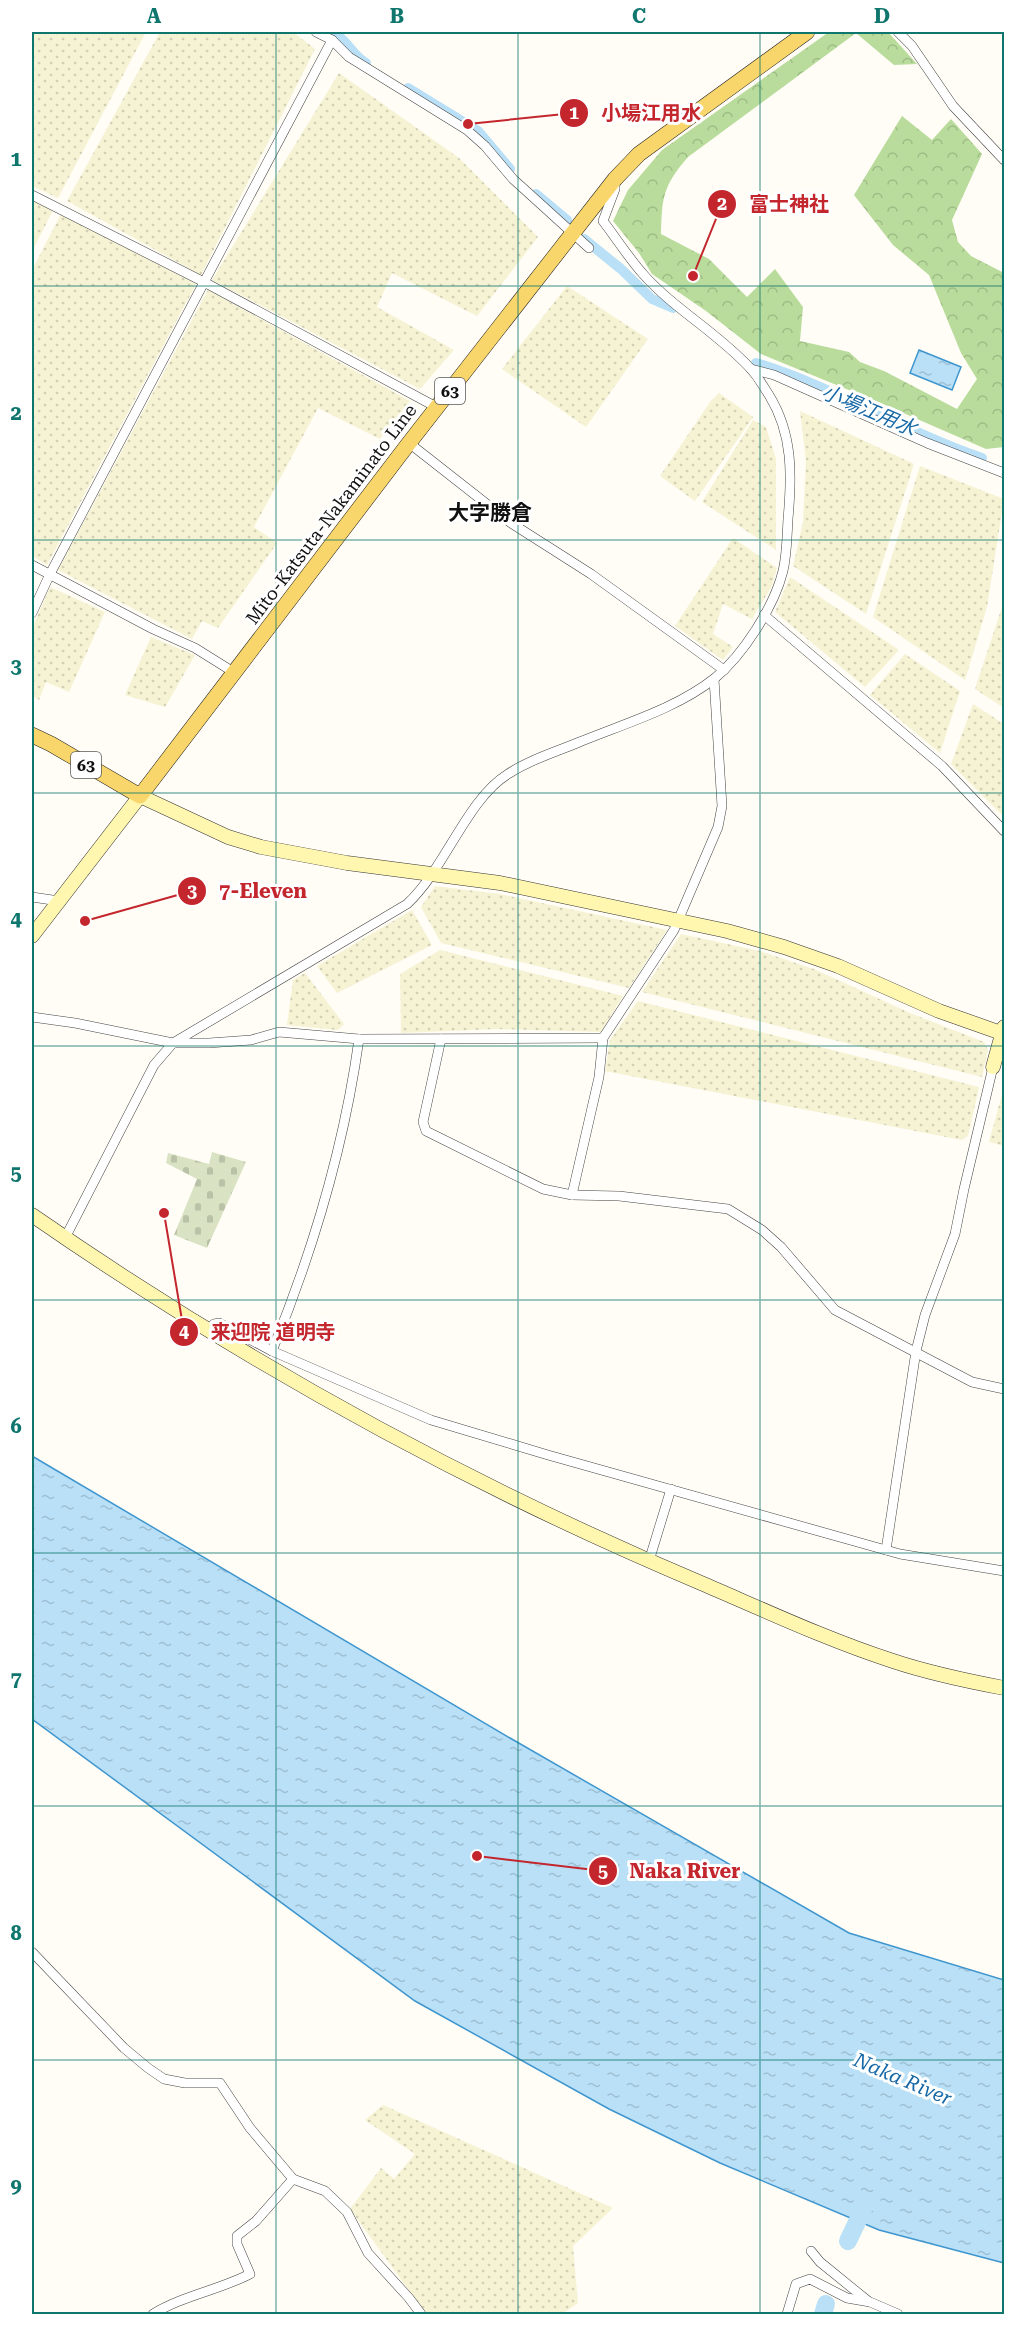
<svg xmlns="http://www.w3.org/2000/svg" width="1036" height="2346" font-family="'Roboto Serif','Noto Sans JP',serif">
  <defs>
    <pattern id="farmland-dots" width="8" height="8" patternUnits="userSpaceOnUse" patternTransform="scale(1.5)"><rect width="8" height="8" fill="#f6f3d4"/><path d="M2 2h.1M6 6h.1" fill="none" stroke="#d2cfb5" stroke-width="1.8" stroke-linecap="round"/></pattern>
    <pattern id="forest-crowns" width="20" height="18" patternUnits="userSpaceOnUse" patternTransform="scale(1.5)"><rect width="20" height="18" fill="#b9dc9c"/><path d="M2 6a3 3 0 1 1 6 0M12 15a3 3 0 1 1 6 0" fill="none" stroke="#9ebc85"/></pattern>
    <pattern id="cemetery-stones" width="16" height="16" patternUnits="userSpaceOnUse" patternTransform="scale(1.5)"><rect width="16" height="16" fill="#d9e3c4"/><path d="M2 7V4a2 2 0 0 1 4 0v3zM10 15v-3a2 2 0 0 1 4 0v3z" fill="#b9c2a7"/></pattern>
    <pattern id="water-ripples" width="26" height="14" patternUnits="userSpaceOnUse" patternTransform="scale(1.5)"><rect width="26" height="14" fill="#b9e0f7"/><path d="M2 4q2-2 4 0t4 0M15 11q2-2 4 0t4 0" fill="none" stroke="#9ebfd3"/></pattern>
  </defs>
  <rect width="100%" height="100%" fill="#fffdf5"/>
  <g fill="url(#farmland-dots)">
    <polygon points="32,32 146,32 58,198 32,186"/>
    <polygon points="160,32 293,32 315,49 201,275 67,201"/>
    <polygon points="339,73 459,158 538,237 477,316 392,273 377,307 454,350 420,389 212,280"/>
    <polygon points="32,201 53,210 32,252"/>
    <polygon points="61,214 196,284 47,565 32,556 32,270"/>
    <polygon points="567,286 648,339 586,427 502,369"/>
    <polygon points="208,290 410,401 380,439 318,408 254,527 277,543 218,628 202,621 192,639 58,570"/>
    <polygon points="719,393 753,417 695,501 660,476 710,402"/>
    <polygon points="800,411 914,464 866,614 793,566 803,522 806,461"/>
    <polygon points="753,420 766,427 776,459 776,550 702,502"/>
    <polygon points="920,466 1004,499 987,607 965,680 873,617"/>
    <polygon points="733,538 777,568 772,586 752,619 723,604 713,634 733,647 723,660 675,626"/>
    <polygon points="790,577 899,650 865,687 775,612"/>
    <polygon points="50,587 105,612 69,692 46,682 39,700 32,696 32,628"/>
    <polygon points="1004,601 1004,708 975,689"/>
    <polygon points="151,637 195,655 165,707 125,695"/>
    <polygon points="905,654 960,691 940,753 870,695"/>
    <polygon points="973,704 1004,724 1004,817 951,764"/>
    <polygon points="435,886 500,894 667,930 629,988 441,943 421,907"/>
    <polygon points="412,910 432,945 337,993 317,966"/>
    <polygon points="681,934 760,951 814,969 910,1013 984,1042 988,1050 982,1077 642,992"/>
    <polygon points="440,950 623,996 601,1032 496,1029 401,1033 400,974"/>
    <polygon points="305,973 344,1024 338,1030 287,1025 293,980"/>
    <polygon points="638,1001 979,1087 968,1136 962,1140 605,1071 610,1040"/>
    <polygon points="1004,1087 1004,1146 989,1142"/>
    <polygon points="383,2105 613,2208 573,2246 578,2303 562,2314 426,2314 350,2209 381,2168 394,2179 415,2154 365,2120"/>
  </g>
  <path fill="url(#forest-crowns)" d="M829,32H888L917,64L894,65L856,33L688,157C663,186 662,197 661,234L709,259L747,297L775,269L803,307L800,341L849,352L860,362L884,371L957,409L977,379L961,353L929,275L893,245L854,195L902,116L932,140L951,119L982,154L952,220L958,242L971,256L1004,273V447L986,449L878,402L761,354L706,311L652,274L639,253L613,221L628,190L662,150Z"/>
  <polygon fill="url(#cemetery-stones)" points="212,1152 246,1162 207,1248 174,1235 197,1179 166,1163 168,1153 209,1164"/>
  <g fill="url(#water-ripples)" stroke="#3f96cf" stroke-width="1.5">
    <polygon points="919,350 961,367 952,390 910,373"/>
    <polygon points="32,1456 510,1738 849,1933 1004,1980 1004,2263 879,2230 720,2163 609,2109 415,2001 32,1719"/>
  </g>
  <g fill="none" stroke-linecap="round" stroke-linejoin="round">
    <g stroke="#b9e0f7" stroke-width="10">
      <path d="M332,32C347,39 352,55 366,63"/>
      <polyline points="408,88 478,131 510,169"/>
      <polyline points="536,194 567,220"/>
      <polyline points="584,239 621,269 652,299 673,308"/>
      <path d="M756,363C835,387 905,432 982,458"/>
    </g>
    <g stroke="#b9e0f7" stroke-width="18">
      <polyline points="848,2241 867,2201"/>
      <polyline points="823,2314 826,2304"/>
    </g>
    <defs>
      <g id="street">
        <polyline points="316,32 332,40 349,57 467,130 485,146 513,179 589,248"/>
        <polyline points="898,32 912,46 953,106 1004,160"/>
        <polyline points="32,195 204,282 438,408"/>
        <polyline points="751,369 774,375 927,443 1004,473"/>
        <polyline points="409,443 511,523 591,574 724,670"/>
        <polyline points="32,565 153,629 195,648 235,673"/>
        <polyline points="32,613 50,574 332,40"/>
        <polyline points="764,615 942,766 1004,831"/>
        <polyline points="32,897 59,901"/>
        <polyline points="32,1017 75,1023 173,1043 209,1043 251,1040 279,1032 359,1039 603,1038"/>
        <polyline points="441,1039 423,1122 426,1131 543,1189 572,1195 619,1196 728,1209 762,1230 781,1247 835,1310 972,1382 1004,1389"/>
        <polyline points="572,1195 599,1077 603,1038 674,930 718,827 722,806 714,679"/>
        <path d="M65,1238L154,1065L173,1043L407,904C445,869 467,799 508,774C529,760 555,752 577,743C623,724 676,709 715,678C743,655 774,607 783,571C787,554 787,536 788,519C792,475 793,434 769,395C763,386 757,375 750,368C718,333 674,309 643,274C628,257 616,238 603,221L615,189V182"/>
        <polyline points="206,1331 214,1324 219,1323 272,1351 431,1420 548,1455 900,1554 1004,1571"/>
        <path d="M272,1351C313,1251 344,1147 359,1039"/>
        <polyline points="886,1550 916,1351 925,1315 955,1234 964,1189 993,1067"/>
        <polyline points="649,1561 671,1489"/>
        <polyline points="32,1952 124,2048 148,2068 164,2079 185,2083 220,2083 250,2128 293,2179 325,2191 347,2212 368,2253 409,2298 421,2314"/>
        <polyline points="811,2251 820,2262 868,2301"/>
        <path d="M153,2314C182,2296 219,2290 250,2274L237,2244V2236L256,2221L293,2179"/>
        <polyline points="787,2314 796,2284 810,2279 847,2298 870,2302 898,2314"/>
      </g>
      <g id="secondary">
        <polyline points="32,936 140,796 228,837 261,847 347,863 500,883 727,931 784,947 838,966 939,1011 1004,1034"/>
        <polyline points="993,1067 1004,1027"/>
        <path d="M32,1215C241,1360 466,1484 701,1583C764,1610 828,1640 893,1661C929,1673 967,1681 1004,1688"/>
      </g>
      <polyline id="primary" points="32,735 51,744 140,796 409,443 615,179 639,154 807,32"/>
    </defs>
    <use href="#street" stroke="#444" stroke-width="10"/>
    <use href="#secondary" stroke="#333" stroke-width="15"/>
    <use href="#primary" stroke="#222" stroke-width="16"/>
    <use href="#street" stroke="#fff" stroke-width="9"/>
    <use href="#secondary" stroke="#fff6b0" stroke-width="14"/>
    <use href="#primary" stroke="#f9d66b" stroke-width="15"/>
  </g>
  <path fill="none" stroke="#0f766e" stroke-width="1.5" stroke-opacity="0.55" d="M276,32V2314M518,32V2314M760,32V2314M32,286H1004M32,540H1004M32,793H1004M32,1046H1004M32,1300H1004M32,1553H1004M32,1806H1004M32,2060H1004"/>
  <g text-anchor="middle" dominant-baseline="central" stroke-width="6" stroke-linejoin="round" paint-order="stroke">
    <g fill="#fff" stroke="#585858" stroke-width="1.5">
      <rect x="435" y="378" width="30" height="26" rx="4.5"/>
      <rect x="71" y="752" width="30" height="26" rx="4.5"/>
    </g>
    <g font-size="16" font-weight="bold" fill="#111">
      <text x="450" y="391">63</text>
      <text x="86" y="765">63</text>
    </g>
    <g font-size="18" fill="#111" stroke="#fff">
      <text transform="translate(331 514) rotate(-53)">Mito-Katsuta-Nakaminato Line</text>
    </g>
    <g font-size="20" font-style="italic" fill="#1768a6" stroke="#fff">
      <text transform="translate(869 410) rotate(23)">小場江用水</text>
      <text transform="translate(903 2079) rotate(23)">Naka River</text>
    </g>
    <g font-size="21" font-weight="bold" fill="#111" stroke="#fff">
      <text x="490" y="513">大字勝倉</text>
    </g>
  </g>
  <path fill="none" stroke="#c4262e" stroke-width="2" d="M468 124L574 113M693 276L722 204M85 921L192 891M164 1213L184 1332M477 1856L603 1871"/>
  <g fill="#c4262e" stroke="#fff" stroke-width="2">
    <circle cx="468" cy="124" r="6"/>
    <circle cx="693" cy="276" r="6"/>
    <circle cx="85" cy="921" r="6"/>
    <circle cx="164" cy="1213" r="6"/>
    <circle cx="477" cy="1856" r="6"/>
    <circle cx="574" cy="113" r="15"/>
    <circle cx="722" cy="204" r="15"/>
    <circle cx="192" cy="891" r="15"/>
    <circle cx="184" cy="1332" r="15"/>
    <circle cx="603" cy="1871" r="15"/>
  </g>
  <g font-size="18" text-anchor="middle" font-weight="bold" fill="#fff">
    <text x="574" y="119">1</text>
    <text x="722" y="210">2</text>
    <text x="192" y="897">3</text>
    <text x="184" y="1338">4</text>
    <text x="603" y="1877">5</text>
  </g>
  <g font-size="20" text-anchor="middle" font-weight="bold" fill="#c4262e" stroke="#fff" stroke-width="6" stroke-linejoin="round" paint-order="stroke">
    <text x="651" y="120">小場江用水</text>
    <text x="789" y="211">富士神社</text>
    <text x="263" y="898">7-Eleven</text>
    <text x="273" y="1339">来迎院 道明寺</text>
    <text x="685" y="1878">Naka River</text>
  </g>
  <rect width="1036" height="2346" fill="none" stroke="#ffffff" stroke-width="66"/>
  <rect x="33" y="33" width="970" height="2280" fill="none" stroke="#0f766e" stroke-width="2"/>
  <g font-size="20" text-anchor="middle" font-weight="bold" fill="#0f766e">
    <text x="154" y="23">A</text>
    <text x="397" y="23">B</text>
    <text x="639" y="23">C</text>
    <text x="882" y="23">D</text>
    <text x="16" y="166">1</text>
    <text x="16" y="420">2</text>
    <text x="16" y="673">3</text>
    <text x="16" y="926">4</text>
    <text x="16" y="1180">5</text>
    <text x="16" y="1433">6</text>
    <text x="16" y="1686">7</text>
    <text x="16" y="1940">8</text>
    <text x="16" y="2193">9</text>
  </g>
</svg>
